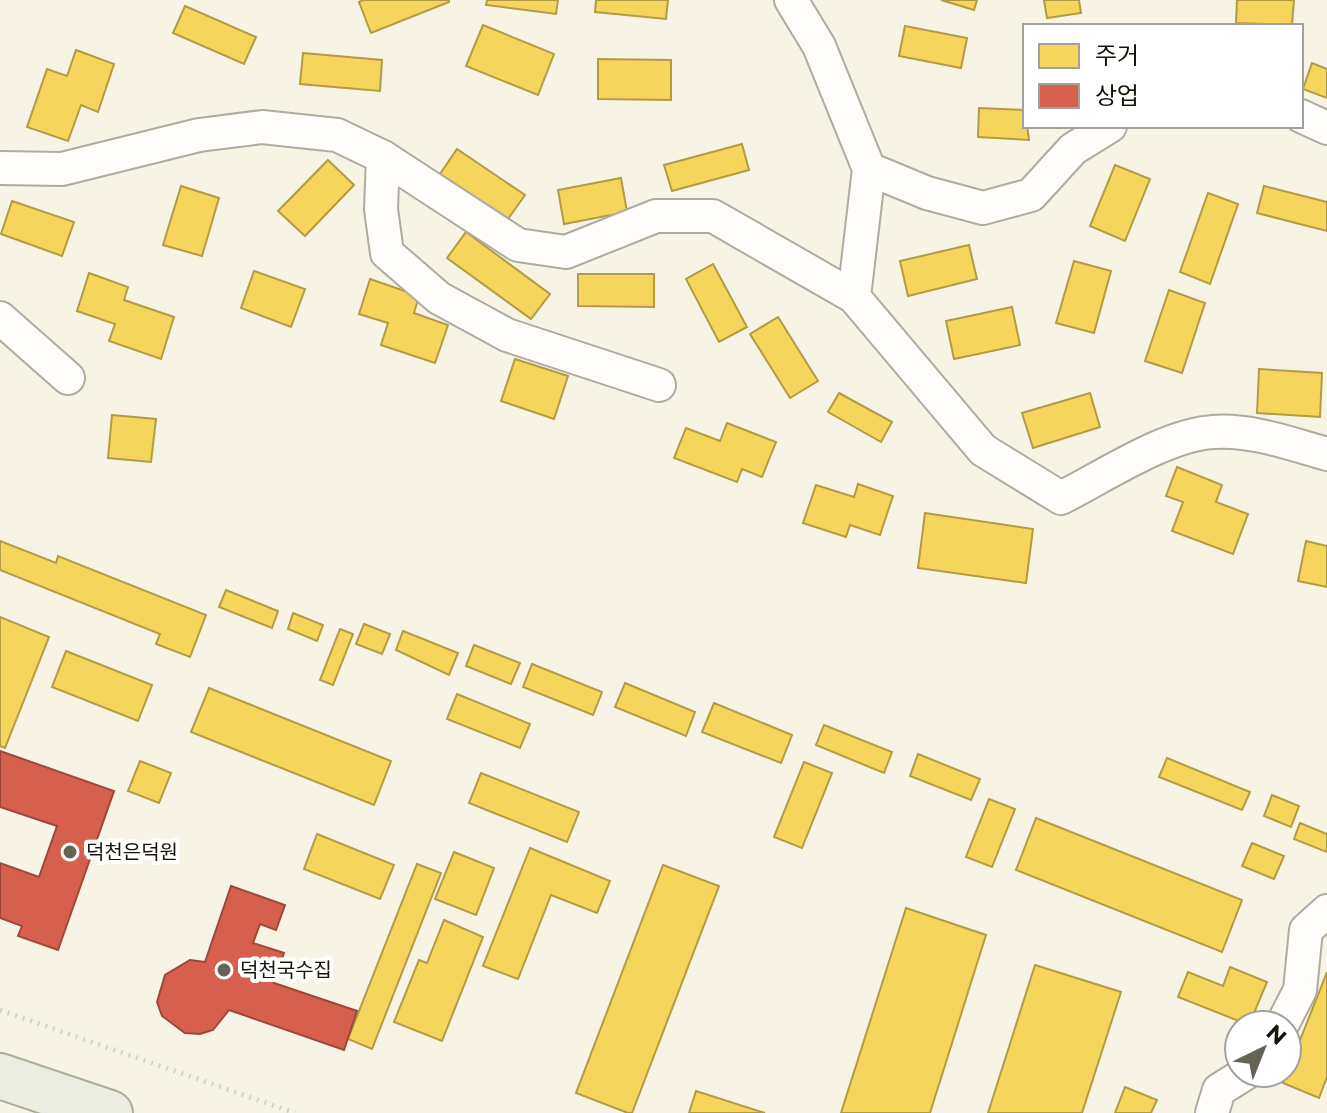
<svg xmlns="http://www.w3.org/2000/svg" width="1327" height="1113" font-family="Montserrat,'Noto Sans KR',sans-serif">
  <rect width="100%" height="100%" fill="#f7f4e6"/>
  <g fill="#f6d55c" stroke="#b39b43" stroke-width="2">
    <polygon points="363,0 449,0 449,2 371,33 359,2"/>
    <polygon points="487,0 558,0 556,14 486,5"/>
    <polygon points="596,0 668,0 666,19 595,12"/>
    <polygon points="941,0 977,0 974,10"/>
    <polygon points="1044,0 1079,0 1081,13 1047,18"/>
    <polygon points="1237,0 1294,0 1292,25 1236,23"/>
    <polygon points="185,6 256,37 244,64 173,33"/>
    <polygon points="483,25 554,54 538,95 466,66"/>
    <polygon points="905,26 967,38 961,68 899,56"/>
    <polygon points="76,50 114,64 98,112 81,105 68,141 27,127 47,69 67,76"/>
    <polygon points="303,53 382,60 380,91 300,84"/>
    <polygon points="598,59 671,60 671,100 598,99"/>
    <polygon points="1312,63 1327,69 1327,98 1303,89"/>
    <polygon points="979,108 1025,110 1029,140 978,137"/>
    <polygon points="742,144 749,170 672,191 664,165"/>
    <polygon points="457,149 525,195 508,219 440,174"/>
    <polygon points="328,160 354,185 305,236 278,211"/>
    <polygon points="1115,165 1150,179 1125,241 1090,226"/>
    <polygon points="621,178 627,212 564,224 558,190"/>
    <polygon points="181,186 219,198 202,256 163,245"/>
    <polygon points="1264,186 1327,202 1327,231 1257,213"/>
    <polygon points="1208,193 1238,204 1210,284 1180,272"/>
    <polygon points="12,201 74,222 62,256 1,234"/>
    <polygon points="466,232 550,294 531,319 447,258"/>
    <polygon points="969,245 977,279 908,296 900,261"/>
    <polygon points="1074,261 1111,271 1094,333 1056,323"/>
    <polygon points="713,264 747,327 719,342 686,279"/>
    <polygon points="254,271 305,289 291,327 241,308"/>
    <polygon points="89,273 128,287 124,300 174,317 161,359 109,341 115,324 77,311"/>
    <polygon points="578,274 654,274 654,307 578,306"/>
    <polygon points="370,279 419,296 414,313 448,325 435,363 381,345 388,323 359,314"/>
    <polygon points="1169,290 1205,303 1182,373 1145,361"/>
    <polygon points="1012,307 1020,345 954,359 946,321"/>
    <polygon points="778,317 818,381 790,398 750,334"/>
    <polygon points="515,359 568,376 554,419 501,401"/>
    <polygon points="1259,369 1322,373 1320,417 1257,413"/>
    <polygon points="839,393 892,422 881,442 828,412"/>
    <polygon points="1090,393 1100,427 1033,448 1022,413"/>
    <polygon points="112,415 156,419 151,462 108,458"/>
    <polygon points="727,423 776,442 762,477 742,469 737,482 674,458 686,428 720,441"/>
    <polygon points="1177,467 1222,485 1216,502 1248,514 1233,554 1172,531 1183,502 1166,496"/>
    <polygon points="858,484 893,496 880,535 850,525 846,537 803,523 816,485 854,497"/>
    <polygon points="925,513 1033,529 1026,583 918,568"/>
    <polygon points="0,541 56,563 58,556 206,615 190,657 156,644 160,634 0,570"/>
    <polygon points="1306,541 1327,546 1327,587 1298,581"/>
    <polygon points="226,590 278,611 272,628 219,607"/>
    <polygon points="293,613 323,625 317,641 288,629"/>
    <polygon points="0,617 49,637 5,748 0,746"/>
    <polygon points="364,624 390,634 382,654 356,644"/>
    <polygon points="340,629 353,634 333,685 320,680"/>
    <polygon points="403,631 458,653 449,675 396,650"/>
    <polygon points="474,645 520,663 511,684 466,666"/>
    <polygon points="66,651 152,685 138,721 52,687"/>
    <polygon points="532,664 602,692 593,715 523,687"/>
    <polygon points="625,683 695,712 686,736 615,707"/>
    <polygon points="209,688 391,761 374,805 191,732"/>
    <polygon points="457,694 530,724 520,748 447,719"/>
    <polygon points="714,703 792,735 781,763 702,732"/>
    <polygon points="824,725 892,752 884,773 816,745"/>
    <polygon points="918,754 980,779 971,800 910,776"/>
    <polygon points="1167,758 1250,792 1242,810 1159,777"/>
    <polygon points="140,761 171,773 159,803 128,791"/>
    <polygon points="804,762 832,773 802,848 774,837"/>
    <polygon points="481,773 579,812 567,842 469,803"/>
    <polygon points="1272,795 1299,806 1291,827 1264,816"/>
    <polygon points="989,799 1015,809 992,867 966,857"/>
    <polygon points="1036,818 1242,900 1222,952 1016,870"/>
    <polygon points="1300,823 1327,834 1327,852 1294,839"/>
    <polygon points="317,834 394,865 380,899 304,869"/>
    <polygon points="1252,843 1284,856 1274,879 1242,866"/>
    <polygon points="530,848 610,881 597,913 551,895 518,979 483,966"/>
    <polygon points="454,852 494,868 476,915 435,899"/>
    <polygon points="417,864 441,873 372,1049 348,1039"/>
    <polygon points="663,865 719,886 632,1113 628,1113 576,1093"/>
    <polygon points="906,908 986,935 930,1113 841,1113"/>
    <polygon points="444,920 483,937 442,1041 394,1022 419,960 427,963"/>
    <polygon points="1035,965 1121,992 1082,1113 988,1113"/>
    <polygon points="1230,967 1267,982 1249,1025 1178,997 1188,972 1223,986"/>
    <polygon points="1327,972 1327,1077 1319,1098 1283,1083"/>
    <polygon points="1125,1087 1157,1100 1151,1113 1115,1113"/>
    <polygon points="696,1091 765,1113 689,1113"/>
  </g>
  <g fill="#d6604d" stroke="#9d4939" stroke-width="2">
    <polygon points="0,751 114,791 58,950 18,936 22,926 0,918 0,863 39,877 57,826 0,807"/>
    <polygon points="231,886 285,905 276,930 260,924 253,943 284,953 274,983 357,1011 344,1050 229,1010 213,1030 200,1034 185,1033 162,1016 157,1002 165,975 190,960 205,962"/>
  </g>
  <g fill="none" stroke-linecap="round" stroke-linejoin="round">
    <defs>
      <g id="minor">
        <path d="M791,0L819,46L869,169L854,297L983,450L1061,498C1103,477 1165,435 1213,432C1251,429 1291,444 1327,454"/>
        <polyline points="1301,116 1327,128"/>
        <polyline points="383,157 381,209 387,253 439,298 507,335 659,385"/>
        <polyline points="0,168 62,169 199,135 262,127 337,135 383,157 518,245 566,252 656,216 713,216 854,297"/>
        <polyline points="869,169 927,193 983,208 1031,195 1073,149 1110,126"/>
        <polyline points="0,318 68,378"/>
        <polyline points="1282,1025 1300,990 1306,930 1327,911"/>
        <polyline points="1212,1113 1219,1090 1246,1073"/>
      </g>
      <polyline id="primary" points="0,1076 110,1113"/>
    </defs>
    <use href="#minor" stroke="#aeaba0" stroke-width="36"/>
    <use href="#primary" stroke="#adad99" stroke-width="48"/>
    <polyline stroke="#d5d4d0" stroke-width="5" stroke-dasharray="2 6" stroke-linecap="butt" points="0,1010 295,1113"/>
    <use href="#minor" stroke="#fefdfb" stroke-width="32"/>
    <use href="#primary" stroke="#ebece2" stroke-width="44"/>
  </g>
  <g fill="#656256" stroke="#fff" stroke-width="3">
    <circle cx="70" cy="852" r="8"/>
    <circle cx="224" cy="970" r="8"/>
  </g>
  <g text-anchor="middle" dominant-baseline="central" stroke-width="8" stroke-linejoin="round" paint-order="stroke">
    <g font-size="20" fill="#171309" stroke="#fff" text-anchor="start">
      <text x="86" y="852">덕천은덕원</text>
      <text x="240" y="970">덕천국수집</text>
    </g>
  </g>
  <rect x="1023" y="24" width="280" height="104" fill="#ffffff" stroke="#a2a19d" stroke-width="2"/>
  <rect x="1039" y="44" width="40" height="24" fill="#f6d55c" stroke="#a2a19d" stroke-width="2"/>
  <text x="1095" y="64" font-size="24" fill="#171309">주거</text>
  <rect x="1039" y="84" width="40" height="24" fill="#d6604d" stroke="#a2a19d" stroke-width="2"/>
  <text x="1095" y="104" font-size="24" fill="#171309">상업</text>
  <g transform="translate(1263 1049) rotate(43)"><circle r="38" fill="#ffffff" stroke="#a2a19d" stroke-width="2"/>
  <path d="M0-6L14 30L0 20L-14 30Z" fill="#656256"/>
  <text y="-12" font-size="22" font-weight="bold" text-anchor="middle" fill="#171309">N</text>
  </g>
</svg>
